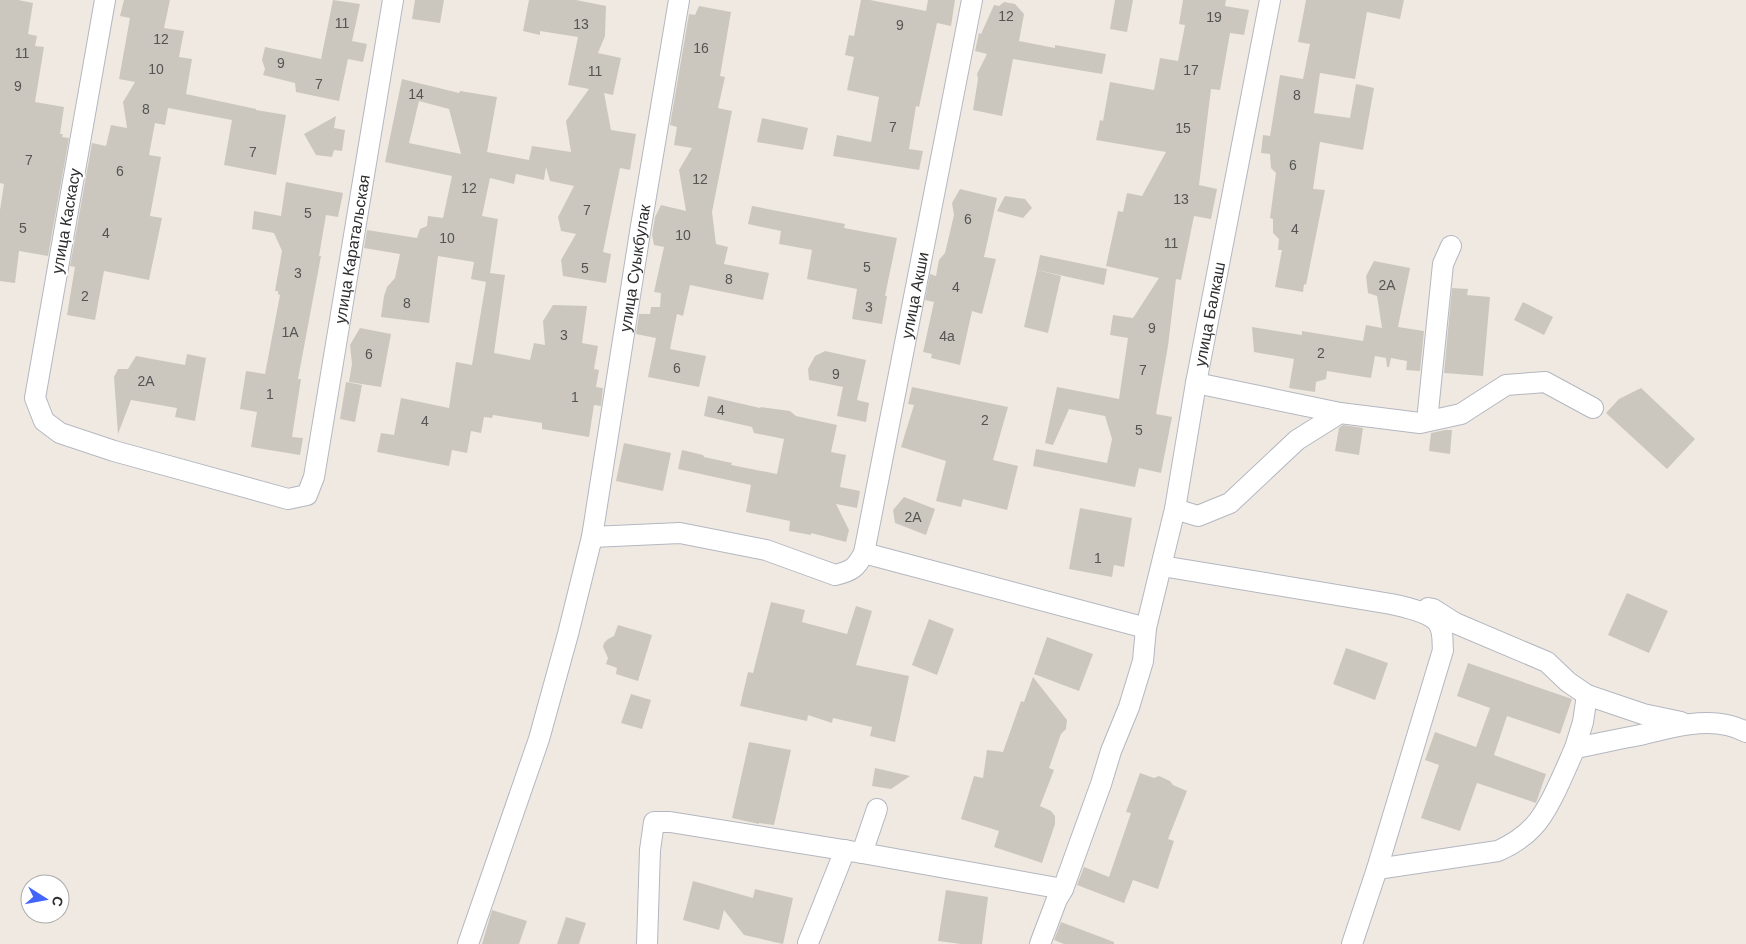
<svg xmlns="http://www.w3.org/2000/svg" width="1746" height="944" font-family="Arial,sans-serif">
  <rect width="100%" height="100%" fill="#efe9e1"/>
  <g fill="#cbc7bf" fill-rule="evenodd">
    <polygon points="0,0 18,0 33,3 28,34 37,36 35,46 44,47 35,102 64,107 60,134 63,134 62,137 69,138 48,256 19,251 15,283 0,281 0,210 4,184 0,183"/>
    <polygon points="124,0 170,0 164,28 184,31 179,57 192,59 186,94 256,109 256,110 286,115 276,175 224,165 232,120 168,108 165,125 155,123 149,155 161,157 150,216 162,218 149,280 104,271 95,320 67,315 75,267 70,266 92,143 106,146 111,125 127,128 123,102 135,82 119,79 130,18 120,16"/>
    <polygon points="333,0 360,4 352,41 367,44 363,62 348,59 339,101 296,92 295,83 263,75 265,69 262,60 265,47 321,59"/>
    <polygon points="415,0 444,0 440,23 412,19"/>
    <path d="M529,0H576L606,6L605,36L598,53L621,58L613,95L604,93L611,130L636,134L630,170L620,168L603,252L611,254L606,283L563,276L561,260L576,234L561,231L558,217L574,186L550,181L546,167L544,180L516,174L514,184L490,178L482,216L498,219L490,273L505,275L494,353L530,360L534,343L545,345L543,321L553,305L587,306L582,343L598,346L594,369L599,370L596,387L603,388L601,406L594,405L589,437L542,429V423L493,415L492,418L484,417L481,433L471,431L467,453L452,450L449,466L377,452L381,433L394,435L401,398L449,408L456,362L472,365L486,282L471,279L474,262L438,256L429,323L381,317L384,296L387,287L395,278L400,254L364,248L367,230L417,238L420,229L427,226L428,216L443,218L452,176L385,162L402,79L459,93L460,91L497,97L487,152L529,160L532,146L571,152L566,121L589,89L568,85L578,37L540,31V35L523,31ZM419,101L449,109L461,154L409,143Z"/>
    <polygon points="861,0 870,0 926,11 928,0 955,0 951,26 937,23 919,107 916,106 909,149 923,151 919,170 833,156 837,135 871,142 879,97 847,90 854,57 845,55 849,35 854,36"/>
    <polygon points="1115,0 1133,0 1127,32 1110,29"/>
    <polygon points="1183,0 1226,0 1225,6 1249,10 1244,35 1230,33 1220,90 1211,89 1199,185 1217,189 1211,219 1194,216 1181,280 1176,279 1168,346 1156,414 1172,417 1161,473 1139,468 1135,487 1033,466 1036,449 1107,463 1112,439 1105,416 1069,409 1053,445 1045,443 1057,387 1119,399 1128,338 1110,335 1113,315 1133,318 1159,278 1106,266 1118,211 1123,212 1127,193 1142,196 1166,152 1096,140 1100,120 1103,121 1110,82 1154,90 1160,58 1178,61 1185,25 1179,24"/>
    <polygon points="1306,0 1404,0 1400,19 1367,12 1355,79 1320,73 1314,113 1350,118 1356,84 1374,88 1363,150 1320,142 1313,189 1325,190 1306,285 1304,284 1303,292 1275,287 1282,250 1278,250 1279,239 1273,233 1273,219 1270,218 1276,173 1271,168 1270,154 1261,153 1263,135 1270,136 1280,75 1303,79 1310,44 1298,42"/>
    <polygon points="1004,2 1015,4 1024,14 1019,41 1055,48 1055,45 1106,54 1102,74 1013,59 1002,116 973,110 978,79 977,74 987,54 975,51 979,33 981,34 994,5 999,6"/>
    <polygon points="699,6 731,12 720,76 725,77 718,108 732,111 712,212 716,244 728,247 724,264 769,273 763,300 690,285 683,316 677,314 670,349 706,356 699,387 648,377 656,338 636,334 639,314 650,314 651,307 660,307 661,293 654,292 664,247 654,245 652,235 655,217 661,205 686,211 679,170 692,148 674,145 677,127 670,125 689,14 695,15"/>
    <polygon points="336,116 334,128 345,130 342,151 334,150 332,157 316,155 304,134"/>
    <polygon points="762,118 808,128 803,150 757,142"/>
    <polygon points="286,182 343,193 338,217 326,215 319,256 321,256 298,379 301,379 292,437 303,438 300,455 251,447 257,412 240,409 246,371 265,374 280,295 278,294 278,291 275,291 282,251 274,233 252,229 254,211 281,216"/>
    <polygon points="960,189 997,198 984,257 996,259 982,314 972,311 960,365 931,358 932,354 923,352 934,302 925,300 930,274 936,276 939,260 945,253 954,215 952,203"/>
    <polygon points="1005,196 1025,199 1032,208 1023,218 997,211"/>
    <polygon points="752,206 845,224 844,228 897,238 885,296 887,296 882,324 852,319 857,289 807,279 812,250 779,244 781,231 748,224"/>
    <polygon points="1040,255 1107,269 1104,285 1037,270"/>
    <polygon points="1374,261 1410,268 1398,327 1424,331 1420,371 1406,370 1407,361 1391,358 1389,367 1387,367 1386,358 1375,356 1371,378 1327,371 1326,379 1316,382 1315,392 1289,388 1294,359 1254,352 1252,327 1302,335 1302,331 1363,341 1366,325 1382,328 1377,296 1368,293 1366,276"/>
    <polygon points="1037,270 1061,276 1048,333 1024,327"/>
    <polygon points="1452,288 1468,289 1467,295 1490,297 1483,376 1444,373"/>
    <polygon points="1523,302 1553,317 1544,335 1514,320"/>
    <polygon points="360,328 391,334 381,387 349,382 352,364 350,345"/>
    <polygon points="825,351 866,360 857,400 869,403 866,422 837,416 843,387 809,380 808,369 815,356"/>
    <polygon points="187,354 206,358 195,421 175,417 177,408 131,400 118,434 114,377 118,369 128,369 136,356 185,365"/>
    <polygon points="346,382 362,385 355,422 340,419"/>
    <polygon points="912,387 1008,407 993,460 1018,466 1007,510 963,499 961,507 936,501 946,461 901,447 914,405 908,404"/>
    <polygon points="1641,388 1695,439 1667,469 1606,413 1619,399"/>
    <polygon points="708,396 760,408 761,407 790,411 796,416 837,425 831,452 846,455 840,487 860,491 857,508 836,504 849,530 846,542 811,533 811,535 789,531 790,521 746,512 751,485 678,469 682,450 703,455 704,457 732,463 731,465 777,474 784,439 754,433 752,427 704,416"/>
    <polygon points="1343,425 1363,428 1359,455 1335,451 1339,428"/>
    <polygon points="1445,430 1452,430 1450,454 1429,451 1431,433"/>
    <polygon points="624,443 671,453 663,491 616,481"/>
    <polygon points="904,497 935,509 926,535 895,523 893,510"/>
    <polygon points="1080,508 1132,518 1124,567 1114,565 1112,577 1069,569"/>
    <polygon points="1627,593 1668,611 1649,653 1608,635"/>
    <polygon points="771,602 805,610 802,622 847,634 856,606 872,611 856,665 909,676 895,742 870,736 872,727 833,718 832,723 808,715 807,721 740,706 748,672 753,673"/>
    <polygon points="929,619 954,629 937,675 912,665"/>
    <polygon points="618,625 652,635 638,681 616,674 617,668 606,664 608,658 603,647 604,643 608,639 614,636"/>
    <polygon points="1047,637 1093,654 1079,691 1034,674"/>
    <polygon points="1346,648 1388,663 1375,700 1333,684"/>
    <polygon points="1468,663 1572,699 1560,734 1507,716 1494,755 1546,774 1536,803 1477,783 1460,831 1421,818 1439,765 1425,760 1435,732 1476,747 1490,708 1457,696"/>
    <polygon points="1033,677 1067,720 1066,729 1061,734 1049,768 1054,770 1040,806 1051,811 1055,816 1055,824 1042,863 994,847 999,831 961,819 974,776 983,778 987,750 1003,752 1021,701 1024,702"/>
    <polygon points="631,694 651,700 642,729 621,723"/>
    <polygon points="749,742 791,750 774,825 759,823 759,824 732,818"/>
    <polygon points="875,768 910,776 891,789 872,786"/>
    <polygon points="1140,773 1154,778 1159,776 1170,781 1173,785 1187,791 1168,839 1174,841 1158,889 1133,880 1124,903 1077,885 1084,867 1109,877 1131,813 1126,812"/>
    <polygon points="693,881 753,898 755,889 793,898 783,944 744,935 724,910 719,930 683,920"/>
    <polygon points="946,890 988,897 982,944 961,944 938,941"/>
    <polygon points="492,910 527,921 519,944 482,944"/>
    <polygon points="566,917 586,923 579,944 557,944"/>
    <polygon points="1061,922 1114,942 1114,944 1064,944 1054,940"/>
  </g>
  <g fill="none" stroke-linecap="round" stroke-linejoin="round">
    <defs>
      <g id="minor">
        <path id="s1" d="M105,0L35,398L44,421L60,433L114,451L288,499L307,495L314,477L393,0"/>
        <polyline points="1196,383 1340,413 1420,423 1461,414 1506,385 1545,382 1593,408"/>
        <polyline points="1427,421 1443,264 1451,246"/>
        <polyline points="1175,509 1198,516 1230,503 1297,440 1340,413"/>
        <path id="s2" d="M592,537L680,533L766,550L835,575C852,571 856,568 864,553L972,0"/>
        <polyline points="864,553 1146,628"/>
        <path d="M1162,566L1391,604C1404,607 1430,612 1438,623C1444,631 1442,642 1443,650L1377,869L1352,944"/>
        <polyline points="1428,608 1433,609 1455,623 1547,662 1568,682 1587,695 1643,714 1681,722"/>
        <polyline points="1575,748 1583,722 1587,695"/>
        <polyline points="862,853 877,809"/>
        <path d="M1377,869L1498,851C1511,845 1523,838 1533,827C1549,811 1565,770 1575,748C1597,744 1618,739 1640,735C1673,727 1714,714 1746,732"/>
        <polyline points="808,943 845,850"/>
        <path id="s3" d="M468,944L539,739L568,634L592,537L640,232L679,0"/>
        <polyline points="647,944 650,850 654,822 670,822 862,853 1063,889"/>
        <path id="s4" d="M1040,944L1057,899L1063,889L1101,784L1111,751L1129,707L1143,661L1146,628L1175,509L1196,383L1270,0"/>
      </g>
    </defs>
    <use href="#minor" stroke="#b4b7c1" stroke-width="22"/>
    <use href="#minor" stroke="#fff" stroke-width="20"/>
  </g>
  <g text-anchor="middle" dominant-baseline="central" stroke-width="4.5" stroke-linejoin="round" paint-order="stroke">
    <g font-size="14" fill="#555452">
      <text x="1006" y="16">12</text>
      <text x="1214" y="17">19</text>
      <text x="342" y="23">11</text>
      <text x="581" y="24">13</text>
      <text x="900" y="25">9</text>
      <text x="161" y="39">12</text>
      <text x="701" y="48">16</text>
      <text x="22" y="53">11</text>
      <text x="281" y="63">9</text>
      <text x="156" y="69">10</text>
      <text x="1191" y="70">17</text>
      <text x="595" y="71">11</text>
      <text x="319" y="84">7</text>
      <text x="18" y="86">9</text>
      <text x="416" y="94">14</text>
      <text x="1297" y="95">8</text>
      <text x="146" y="109">8</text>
      <text x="893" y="127">7</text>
      <text x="1183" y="128">15</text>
      <text x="253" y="152">7</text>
      <text x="29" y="160">7</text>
      <text x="1293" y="165">6</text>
      <text x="120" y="171">6</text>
      <text x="700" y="179">12</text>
      <text x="469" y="188">12</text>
      <text x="1181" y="199">13</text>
      <text x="587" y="210">7</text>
      <text x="308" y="213">5</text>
      <text x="968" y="219">6</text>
      <text x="23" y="228">5</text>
      <text x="1295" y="229">4</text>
      <text x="106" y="233">4</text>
      <text x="683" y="235">10</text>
      <text x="447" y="238">10</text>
      <text x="1171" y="243">11</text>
      <text x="867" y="267">5</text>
      <text x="585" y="268">5</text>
      <text x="298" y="273">3</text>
      <text x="729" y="279">8</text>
      <text x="1387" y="285">2А</text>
      <text x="956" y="287">4</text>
      <text x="85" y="296">2</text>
      <text x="407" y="303">8</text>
      <text x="869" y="307">3</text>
      <text x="1152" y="328">9</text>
      <text x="290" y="332">1А</text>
      <text x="564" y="335">3</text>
      <text x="947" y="336">4а</text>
      <text x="1321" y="353">2</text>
      <text x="369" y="354">6</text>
      <text x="677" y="368">6</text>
      <text x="1143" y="370">7</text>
      <text x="836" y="374">9</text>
      <text x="146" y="381">2А</text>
      <text x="270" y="394">1</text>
      <text x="575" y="397">1</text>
      <text x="721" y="410">4</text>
      <text x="985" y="420">2</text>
      <text x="425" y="421">4</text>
      <text x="1139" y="430">5</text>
      <text x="913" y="517">2А</text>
      <text x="1098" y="558">1</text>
    </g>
    <g font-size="16" fill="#2e2e2e" stroke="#fff">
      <text transform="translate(66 221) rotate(-80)">улица Каскасу</text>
      <text stroke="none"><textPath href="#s1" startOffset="956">улица Каратальская</textPath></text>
      <text stroke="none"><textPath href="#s3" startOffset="698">улица Суыкбулак</textPath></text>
      <text stroke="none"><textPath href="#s2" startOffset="550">улица Акши</textPath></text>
      <text stroke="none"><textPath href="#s4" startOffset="655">улица Балкаш</textPath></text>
    </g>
  </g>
  <g transform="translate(45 899) rotate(101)"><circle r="24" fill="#ffffff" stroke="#ababab"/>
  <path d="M0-4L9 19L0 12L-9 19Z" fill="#4264fb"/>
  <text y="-8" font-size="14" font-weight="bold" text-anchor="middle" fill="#2e2e2e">С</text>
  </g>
</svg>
